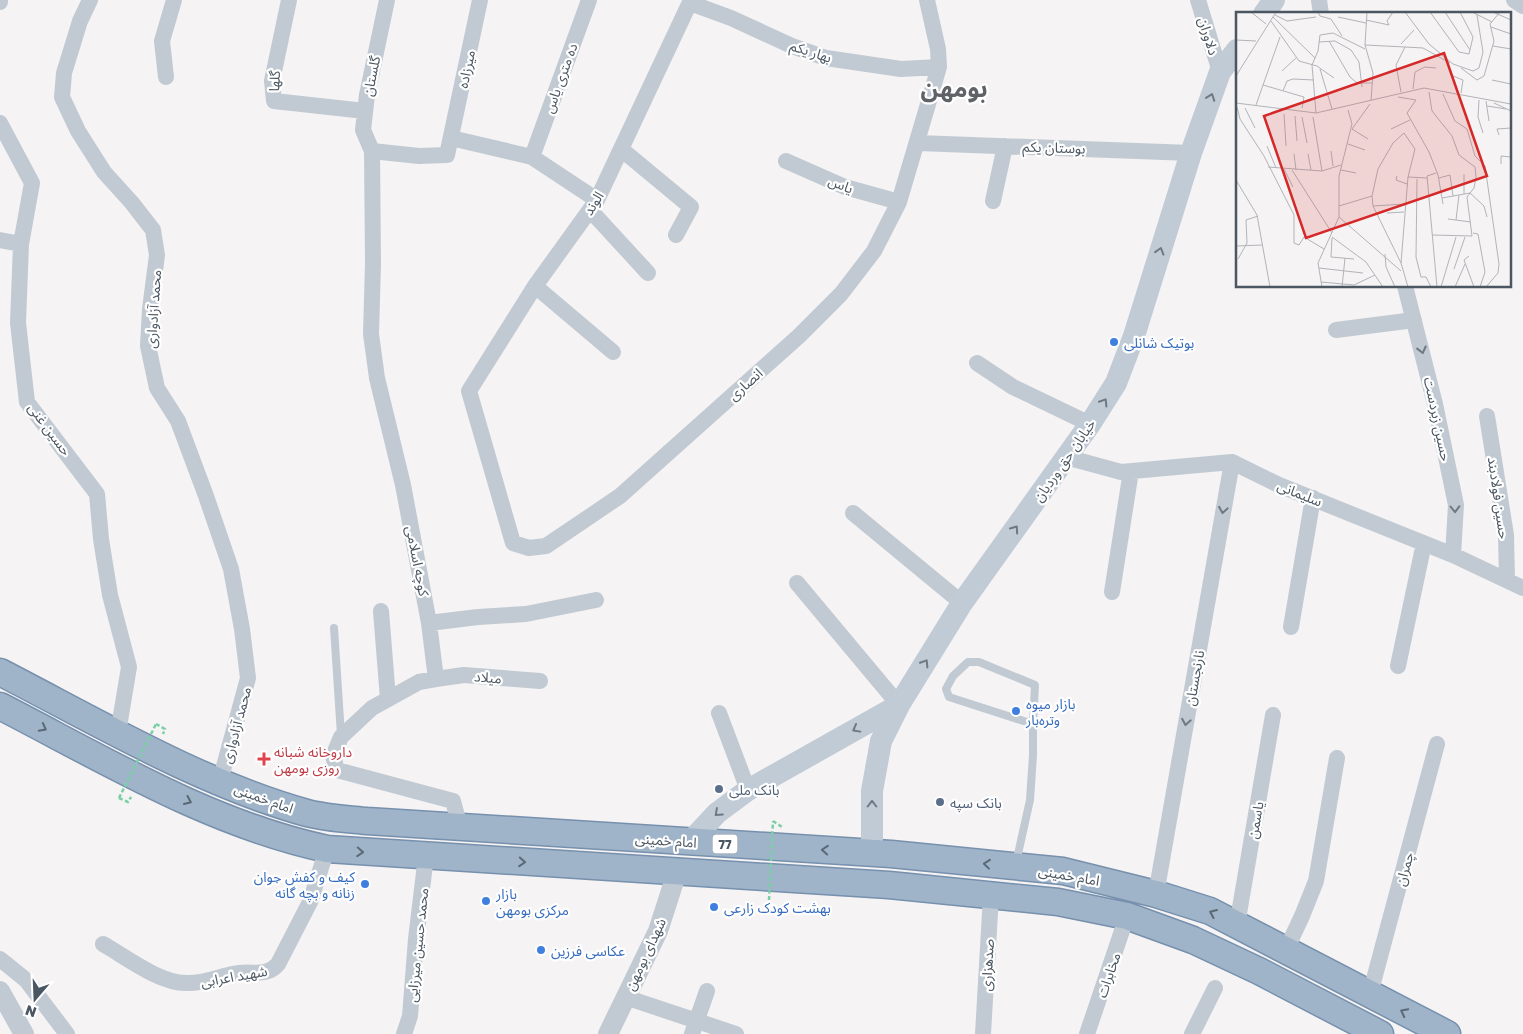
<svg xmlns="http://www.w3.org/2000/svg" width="1523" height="1034" viewBox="0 0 1523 1034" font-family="'Golos Text','Noto Sans Arabic',sans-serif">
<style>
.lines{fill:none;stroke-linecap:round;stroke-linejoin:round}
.trunk-casing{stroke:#7690ad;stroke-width:29}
.path{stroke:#7ad0a6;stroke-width:2.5;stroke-dasharray:4 2.5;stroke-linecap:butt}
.service{stroke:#c1cad2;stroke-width:8}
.minor{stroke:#c1cad2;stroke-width:16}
.tertiary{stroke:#c1cad2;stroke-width:20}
.secondary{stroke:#c1cbd6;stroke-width:22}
.trunk{stroke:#9fb4c9;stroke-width:26}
.path-bridge{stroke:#7ad0a6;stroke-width:2.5;stroke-dasharray:4 2.5;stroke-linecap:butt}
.oneway{stroke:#6e7984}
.oneway2{stroke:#6e7983}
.oneway3{stroke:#5b6976}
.shop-dot{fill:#3f7fe0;stroke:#fff;stroke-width:2}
.health-dot{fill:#e0444e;stroke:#fff;stroke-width:2}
.service-dot{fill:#5c6f8a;stroke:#fff;stroke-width:2}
.labels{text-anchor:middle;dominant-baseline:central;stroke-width:4.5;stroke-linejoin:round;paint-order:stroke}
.shield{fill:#fff;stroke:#808990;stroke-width:1}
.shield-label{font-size:12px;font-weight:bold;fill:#4a5661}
.street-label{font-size:14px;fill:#4a5661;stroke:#fff}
.shop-label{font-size:14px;fill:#366cbe;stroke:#fff;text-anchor:start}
.health-label{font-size:14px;fill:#be3a42;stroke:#fff;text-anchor:start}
.service-label{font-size:14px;fill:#4e5e75;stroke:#fff;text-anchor:start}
.town-label{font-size:24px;font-weight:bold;fill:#5f6368;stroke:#fff}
.inset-road{fill:none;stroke:#b1b4b9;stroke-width:1}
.view{fill:#d62828;fill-opacity:0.15;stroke:#d62828;stroke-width:2.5}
.inset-edge{fill:none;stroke:#4a5661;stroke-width:2.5}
</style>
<rect width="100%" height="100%" fill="#f5f3f3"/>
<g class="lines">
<g class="trunk-casing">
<path id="trunk" d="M0,672C97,722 202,784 307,813C326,818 347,819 367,821L891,854L1063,871L1156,894L1210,911L1447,1034
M0,706C105,760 210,824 327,849L889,885L1058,902L1127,916L1193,940L1259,971L1380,1034"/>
</g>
<path class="path" d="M156,724L165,729L163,734
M119,798L128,802L131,797
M773,821L782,827"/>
<path class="service" d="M334,628L341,735
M1016,863L1030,800L1033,755V724L949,697L946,689L953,676L968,662H979L1035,685L1033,724"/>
<path class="minor" d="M90,0L80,21L64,73L62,97L78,131L104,172L132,203L153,230L157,255L150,309L148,346L157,388L178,421L206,496L231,569L242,629L248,678L220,781
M289,0L272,81L274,101L365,111
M387,0L367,95L363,130L372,151L373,264L371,334L377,378L403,485L429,623L436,679L419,682L372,708L341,737L333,756L337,770L453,801L460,827
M691,0L597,200L535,286L469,391L513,543L529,548L546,546L620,496L799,336L841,294L874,251L899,202L939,67L938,49L927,0
M1198,0L1220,72
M1319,0L1321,14
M1514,0L1523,6
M0,2V0
M690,3L731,18L792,46L826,58L901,69L939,67
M166,77L162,41L174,0
M0,123L32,183L21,244L18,323L27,402L97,494L101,539L110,595L129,667L118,733
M451,138L532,157L597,200
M918,143L1191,153
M621,149L691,207L676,235
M372,151L419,156L447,155L480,0
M532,157L589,0
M786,161L845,187L899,202
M993,201L1005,146
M590,210L648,273
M0,240L21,244
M535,286L613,352
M1405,286L1435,404L1456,505L1453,555
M1336,330L1414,320
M977,363L1013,387L1090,424
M1487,416L1506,535L1507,580
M1066,457L1121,472L1232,462L1279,485L1453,555L1523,588
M853,513L962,603
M797,583L899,705
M1112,592L1131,471
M381,611L388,699
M429,623L478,617L526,614L596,600
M1291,627L1313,498
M1398,666L1424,543
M436,679L464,675L540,681
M719,713L748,790
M1156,894L1232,462
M1237,925L1273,715
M103,944C126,957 159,983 186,983C205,984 221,975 239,973C254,971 267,977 278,964L310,902L327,849
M1286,950L1302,916L1316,881L1337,758
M0,959L26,980L67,1034
M1370,994L1437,744
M625,997L736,1034
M404,1034L410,1016L416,939L426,856
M692,1034L707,991
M983,1034L991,895
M1087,1034L1127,916
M1192,1034L1215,988"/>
<path class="tertiary" d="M0,991L24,1034
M608,1034L658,931L677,872"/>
<path class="secondary" d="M1264,14L1274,0
M690,842L717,813L748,790L899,705
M872,853V791L881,741L899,705L962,603L1090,424L1116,383L1134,336L1191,153L1220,72L1237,50"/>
<use href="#trunk" class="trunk"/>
<path class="path-bridge" d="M119,798L156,724
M769,900L773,821"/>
</g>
<defs><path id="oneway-chevron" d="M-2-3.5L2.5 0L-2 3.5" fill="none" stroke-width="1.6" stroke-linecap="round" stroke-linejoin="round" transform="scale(1.25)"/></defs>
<g class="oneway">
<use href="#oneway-chevron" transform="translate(1211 97) rotate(-70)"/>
<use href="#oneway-chevron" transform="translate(1160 251) rotate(-73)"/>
<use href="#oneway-chevron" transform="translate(1104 402) rotate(-58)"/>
<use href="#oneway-chevron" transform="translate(1015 529) rotate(-55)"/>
<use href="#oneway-chevron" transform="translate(925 663) rotate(-58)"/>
<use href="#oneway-chevron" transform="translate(856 729) rotate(151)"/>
<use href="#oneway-chevron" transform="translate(872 804) rotate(-90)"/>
<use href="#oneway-chevron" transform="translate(718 813) rotate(138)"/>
</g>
<g class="oneway2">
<use href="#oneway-chevron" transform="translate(1422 350) rotate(76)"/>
<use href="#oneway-chevron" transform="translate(1455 509) rotate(89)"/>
<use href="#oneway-chevron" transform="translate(1223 510) rotate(100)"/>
<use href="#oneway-chevron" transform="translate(1186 722) rotate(100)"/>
</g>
<g class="oneway3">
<use href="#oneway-chevron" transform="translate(43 728) rotate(28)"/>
<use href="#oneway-chevron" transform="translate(188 801) rotate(24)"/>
<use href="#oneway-chevron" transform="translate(825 850) rotate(-176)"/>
<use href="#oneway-chevron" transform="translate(360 852) rotate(4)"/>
<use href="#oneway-chevron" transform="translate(522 862) rotate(4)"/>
<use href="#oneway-chevron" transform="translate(987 864) rotate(-174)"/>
<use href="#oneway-chevron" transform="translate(1213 913) rotate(-156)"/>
<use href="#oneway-chevron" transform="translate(1404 1012) rotate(-153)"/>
</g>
<g class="shop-dot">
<circle cx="1114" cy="342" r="5"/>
<circle cx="1016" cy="711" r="5"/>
<circle cx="365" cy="884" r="5"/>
<circle cx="486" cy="901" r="5"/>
<circle cx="714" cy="907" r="5"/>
<circle cx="541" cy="950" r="5"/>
</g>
<path class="health-dot" d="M261.5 751.5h5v5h5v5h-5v5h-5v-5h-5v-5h5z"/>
<g class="service-dot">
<circle cx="719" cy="789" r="5"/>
<circle cx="940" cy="802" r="5"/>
</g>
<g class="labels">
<rect class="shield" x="712.5" y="834.5" width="25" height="19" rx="4"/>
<g class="shield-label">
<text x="725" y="844">77</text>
</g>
<g class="street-label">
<text transform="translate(1209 36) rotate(73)">دلاوران</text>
<text transform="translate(811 51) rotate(18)">بهار یکم</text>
<text transform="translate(466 69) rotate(-78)">میرزاده</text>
<text transform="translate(371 76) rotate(-79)">گلستان</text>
<text transform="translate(560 78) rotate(-70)">ده متری یاس</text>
<text transform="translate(274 81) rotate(-87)">گلها</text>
<text transform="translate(1054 147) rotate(2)">بوستان یکم</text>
<text transform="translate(841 184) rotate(21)">یاس</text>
<text transform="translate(593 203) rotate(-58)">الوند</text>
<text transform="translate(153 309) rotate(-86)">محمد آزادواری</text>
<text transform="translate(745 384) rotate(-42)">انصاری</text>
<text transform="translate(1438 419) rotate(78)">حسین زبردست</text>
<text transform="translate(50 429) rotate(53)">حسین غنی</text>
<text transform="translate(1064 460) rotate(-55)">خیابان حق وردیان</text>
<text transform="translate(1300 493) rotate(22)">سلیمانی</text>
<text transform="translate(1499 498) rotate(82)">حسین فولادبند</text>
<text transform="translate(418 561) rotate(79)">کوچه اسلامی</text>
<text transform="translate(488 677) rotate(5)">میلاد</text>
<text transform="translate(1194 678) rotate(-80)">نارنجستان</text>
<text transform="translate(236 725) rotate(-75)">محمد آزادواری</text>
<text transform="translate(264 798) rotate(20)">امام خمینی</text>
<text transform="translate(1255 820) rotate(-80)">یاسمن</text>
<text transform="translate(666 840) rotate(4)">امام خمینی</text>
<text transform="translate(1404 869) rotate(-75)">چمران</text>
<text transform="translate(1069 875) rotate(10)">امام خمینی</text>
<text transform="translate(417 945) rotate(-84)">محمد حسین میرزایی</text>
<text transform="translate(645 954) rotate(-65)">شهدای بومهن</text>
<text transform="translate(987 965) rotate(-87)">صدهزاری</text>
<text transform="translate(1108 975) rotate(-71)">مخابرات</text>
<text transform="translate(234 976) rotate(-10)">شهید اعرابی</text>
</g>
<g class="shop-label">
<text x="1124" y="342">بوتیک شانلی</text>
<text x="1026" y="703">بازار میوه<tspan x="1026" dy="16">وتره‌بار</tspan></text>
<text x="355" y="876" text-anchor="end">کیف و کفش جوان<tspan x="355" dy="16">زنانه و بچه گانه</tspan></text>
<text x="496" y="893">بازار<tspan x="496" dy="16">مرکزی بومهن</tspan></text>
<text x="724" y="907">بهشت کودک زارعی</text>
<text x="551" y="950">عکاسی فرزین</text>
</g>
<g class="health-label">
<text x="274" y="751">داروخانه شبانه<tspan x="274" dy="16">روزی بومهن</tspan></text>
</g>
<g class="service-label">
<text x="729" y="789">بانک ملی</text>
<text x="950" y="802">بانک سپه</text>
</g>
<g class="town-label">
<text x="954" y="87">بومهن</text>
</g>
</g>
<g transform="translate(1236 12)">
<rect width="275" height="275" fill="#f5f3f3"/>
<path class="inset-road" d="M15,0L30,12M82,0L84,4L95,7L106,24M131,0L129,33L137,61L135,88M169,0L193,32L217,52L237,59L243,56L247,40L241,3M194,0L223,40L233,42L237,25L224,0M209,0L234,38M236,0L256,10M257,0L275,8M39,3L51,9L80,5M37,5L79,46M102,5L130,11M130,8L153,13L151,9L157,0M35,9L63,49L81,54L98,66M255,15L275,22M0,28L20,29M93,29L114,65L121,71H136M83,30L99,29L115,38L123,50L126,75M165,32L178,18M129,33L169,35M257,34L275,37M76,53L82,39L84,23L97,21L129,37M76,53L80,101M225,56L241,68L248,64L258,29L254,12L264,0M84,57L96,97M46,59L61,45M0,64L40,0M217,64L227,68L225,81M256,68L275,72M27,73L68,85L66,96M177,77L179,60L189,55L200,56M47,79L51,69L57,67L78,68M165,80L160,53L169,35L187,36L214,51M193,80L196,99L216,124L223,143L239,155L240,165L238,176L231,185L236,224L196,223M207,82L219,109L231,117L239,144L249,154L263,252L262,261L250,275M162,85L180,88L171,101L193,140L202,163L207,192M243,88L242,105L247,121M250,89L253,109M0,91L80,101L188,76L275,92M258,91L275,99M20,93L44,25M251,94L270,97M1,95L4,107L28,144L58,203V231L63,233L68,225L88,237M9,96L19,116M48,102L50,134M59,104L61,129M66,105L71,131M77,105L86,159M116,117L132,127M116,117L134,92M155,117L174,108M263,123L261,117L275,116M112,132L129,138M31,134L40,156M95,139L97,154M58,142L60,158M72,142L75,158M265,152V144L275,145M32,155L86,159L105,153M48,157L57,175M56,158L96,221M105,158L120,161M200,161L191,164L201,275M228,162V182M161,164L160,168L171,172M172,165L191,166M203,166L214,163L217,184M181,167L180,245L185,265H190L195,275M0,168L21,203L34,275M234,181L248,194L251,205M206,186L234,181M103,194L136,184M137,194L169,192M151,201L168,200M103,205L165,259M212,207L235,210M220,208L223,183M237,221L242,222L249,260L244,275M96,225L130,250L147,275M96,226L95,245L118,247M0,234L26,233M149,242L150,255L159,275M233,244L228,248L238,275M2,247L11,231L10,208L22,204M165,251L172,165L179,137L168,121L157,131L142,157L136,184L137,194L165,251L172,275M83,256L127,261M218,257L229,225M85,270L118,273L139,263M86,275L82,251L103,205V164L116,112L112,98M106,275L109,246M205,275L220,225M219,275L229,252"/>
<path class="view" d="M208,41L251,164L70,226L28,104Z"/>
<rect width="275" height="275" class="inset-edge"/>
</g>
<g transform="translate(35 999) rotate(199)" stroke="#ffffff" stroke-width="4" paint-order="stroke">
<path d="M0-4L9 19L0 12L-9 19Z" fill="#4a5661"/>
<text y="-8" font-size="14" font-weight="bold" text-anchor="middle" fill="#4a5661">N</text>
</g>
</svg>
